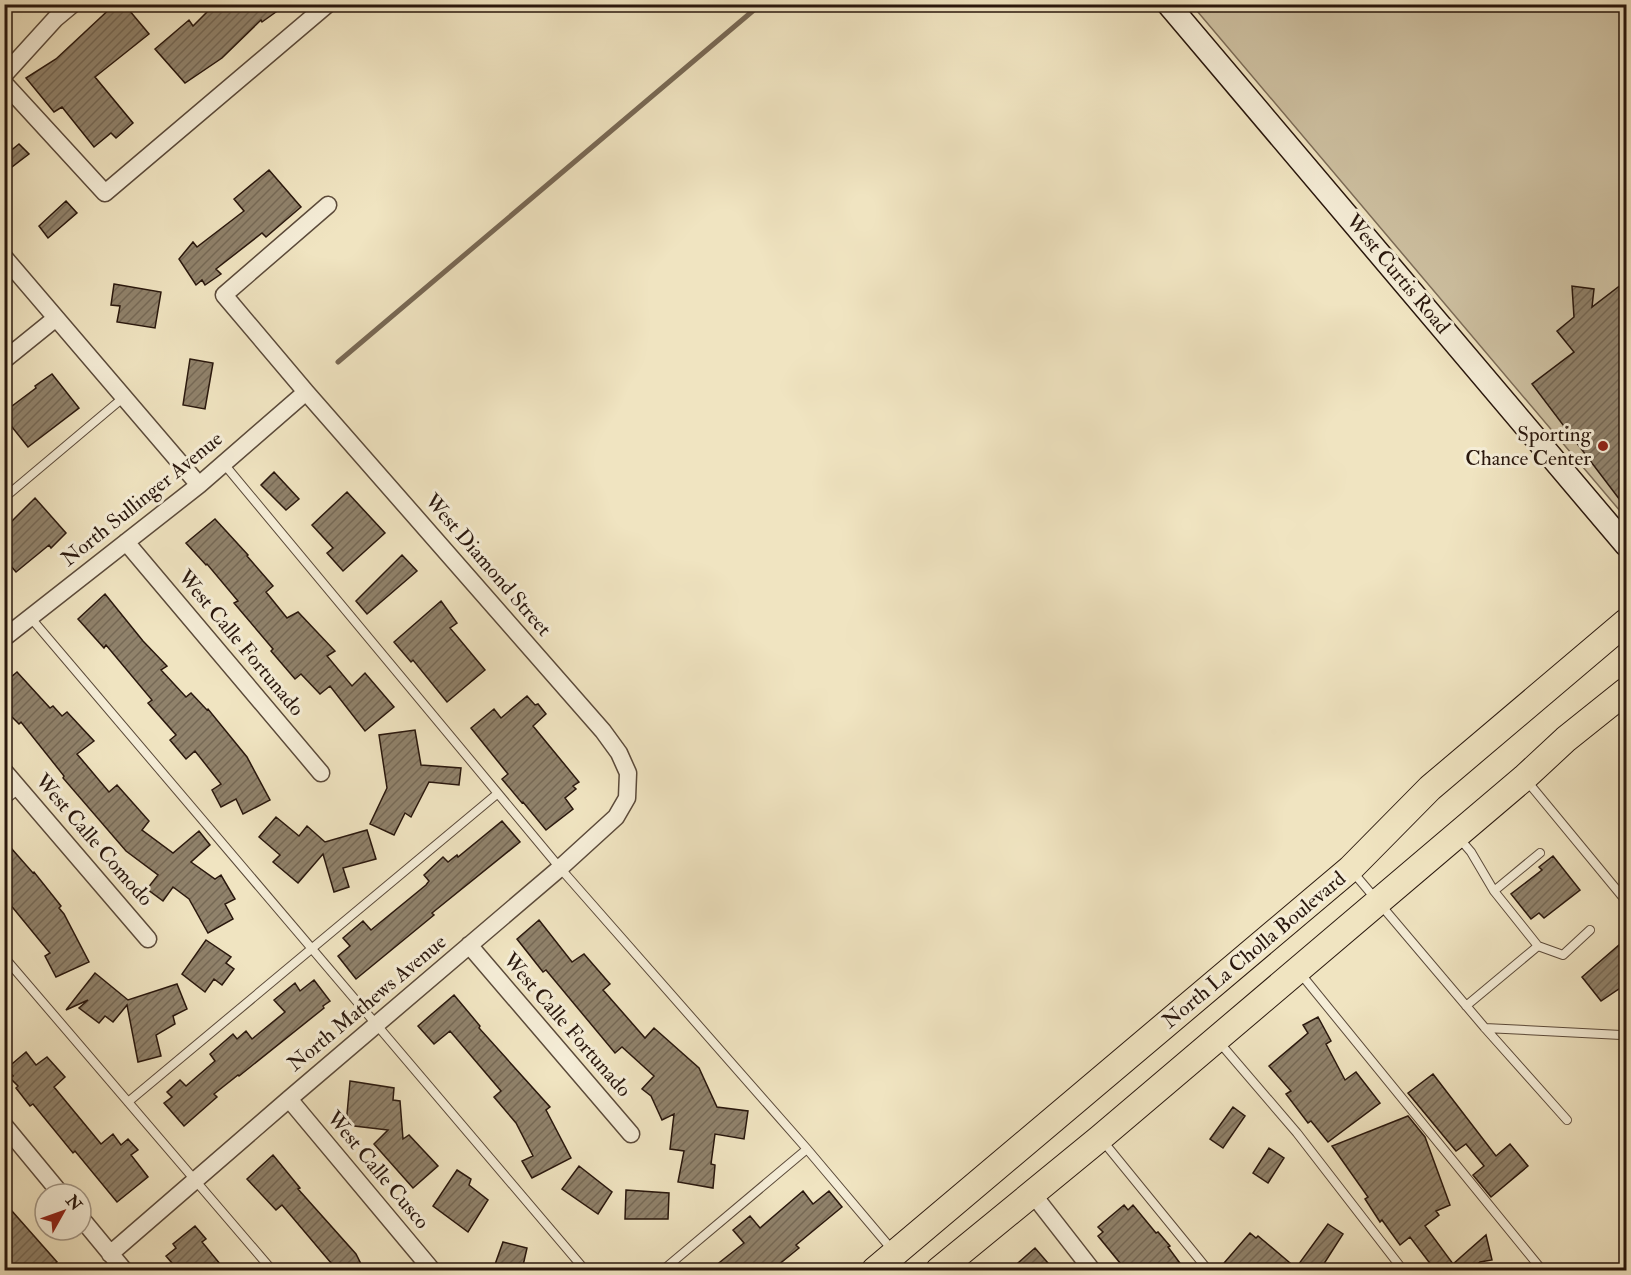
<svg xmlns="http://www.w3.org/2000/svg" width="1631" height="1275" viewBox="0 0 1631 1275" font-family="'IM FELL Double Pica',serif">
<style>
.park{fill:#cec1a2;stroke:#7c6c58;stroke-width:1.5}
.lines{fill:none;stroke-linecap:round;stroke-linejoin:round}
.stream{stroke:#786854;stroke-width:5}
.building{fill:url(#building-hatch);stroke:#29170d;stroke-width:1.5}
.lane-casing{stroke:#5b4a3a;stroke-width:10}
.street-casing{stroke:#5b4a3a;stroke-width:19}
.secondary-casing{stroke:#29170d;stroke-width:25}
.primary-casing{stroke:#29170d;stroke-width:28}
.lane{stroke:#f5edd7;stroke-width:8}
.street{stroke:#f5edd7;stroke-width:16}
.secondary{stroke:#f5edd7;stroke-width:22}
.primary{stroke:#f0e4c1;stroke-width:26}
.poi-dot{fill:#8f2418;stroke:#f5edd7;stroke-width:2}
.labels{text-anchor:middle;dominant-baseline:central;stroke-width:6;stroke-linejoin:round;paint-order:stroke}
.street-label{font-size:21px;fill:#29170d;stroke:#f5edd7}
.poi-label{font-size:21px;fill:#29170d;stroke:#f5edd7;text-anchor:end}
</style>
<defs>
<pattern id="building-hatch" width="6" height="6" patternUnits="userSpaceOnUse" patternTransform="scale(1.5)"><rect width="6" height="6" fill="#90826b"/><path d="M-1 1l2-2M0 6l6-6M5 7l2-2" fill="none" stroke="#766956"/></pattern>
</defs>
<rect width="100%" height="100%" fill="#f0e4c1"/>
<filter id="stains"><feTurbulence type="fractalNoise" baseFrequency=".00333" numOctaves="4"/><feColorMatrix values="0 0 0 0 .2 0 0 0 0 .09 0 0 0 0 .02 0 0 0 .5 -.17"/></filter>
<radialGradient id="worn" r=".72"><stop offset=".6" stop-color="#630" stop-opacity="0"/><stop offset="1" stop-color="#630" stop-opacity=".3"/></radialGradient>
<path class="park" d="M1192,5H1626V518Z"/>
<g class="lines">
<path class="stream" d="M338,362L761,4"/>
</g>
<path class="building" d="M115,4H124L149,34L95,77L133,123L116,138L111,133L94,147L62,107L54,112L26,78L56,59Z
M215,4H287L262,22L261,20L222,58L185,83L155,49L189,20L193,26Z
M19,144L29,154L4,173V156Z
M269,170L301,207L266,237L262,233L216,269L221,274L205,285L202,280L196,285L179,259L193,242L197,247L244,211L234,199Z
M66,201L77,213L48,238L39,226Z
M1626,281V508L1532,384L1574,352L1557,331L1574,317L1572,286L1594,289L1592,307Z
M114,284L161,292L155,328L117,322L120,306L111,305Z
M190,359L213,363L205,409L183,405Z
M52,374L79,408L28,447L4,417V412L36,388L35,386Z
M274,472L299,499L286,510L261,485Z
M347,492L385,533L343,571L327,553L333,548L312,525Z
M35,498L66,533L51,548L49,545L16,572L4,558V529Z
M215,519L248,555L247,556L273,586L266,592L287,618L298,612L335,651L327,656L352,686L365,673L394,707L365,731L330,686L320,694L301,674L295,679L271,651L273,649L234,603L238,601L207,564L206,565L186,543Z
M402,555L417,571L367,614L356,601Z
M105,594L143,641L167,666L161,670L186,697L191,693L207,710L208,709L247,757L270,800L243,814L236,799L221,807L212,790L221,784L195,751L186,759L170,740L176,735L148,703L152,700L106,645L104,648L78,619Z
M441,601L457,623L450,628L485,670L447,702L413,660L411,662L394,642Z
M17,672L50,708L53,706L62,716L67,712L94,741L77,754L109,792L117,785L149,821L142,830L173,853L199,831L210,845L191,862L215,879L221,875L235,899L225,904L233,919L208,933L189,899L173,887L163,901L147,889L158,875L126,851L63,778L64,776L21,722L19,724L4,709V683Z
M527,696L535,705L538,704L546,714L533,726L579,782L573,786L576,789L565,798L573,809L546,830L523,802L522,803L502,779L508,774L471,728L494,709L501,718Z
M415,730L421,765L461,768L459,785L429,782L411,817L405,813L394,835L370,824L387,788L379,735Z
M276,817L299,836L307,826L325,842L367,830L376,859L343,868L349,887L334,892L323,854L298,883L273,862L280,855L259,837Z
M502,821L520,842L432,913L434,915L356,979L338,956L350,946L343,938L363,921L371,930L426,885L429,881L424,875L443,857L448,862L457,855L458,857Z
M4,840L33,873L34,872L61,906L59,908L64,914L89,962L56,977L45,956L50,953L4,897Z
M1553,856L1580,890L1544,918L1539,913L1531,919L1511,894L1542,870L1539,867Z
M539,920L572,962L584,954L610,984L603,990L645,1038L654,1028L699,1068L717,1107L748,1111L744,1139L715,1134L711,1164L715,1165L713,1188L678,1182L684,1151L670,1149L674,1114L662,1120L651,1096L642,1089L654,1076L622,1047L615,1053L546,970L543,972L517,939Z
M1626,939V984L1601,1001L1582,977Z
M206,940L231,957L226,963L234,969L222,985L214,979L205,992L182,974Z
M95,973L128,1000L177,984L187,1009L173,1016L175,1024L156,1035L161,1056L138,1062L127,1005L113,1022L105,1016L99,1023L79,1008L88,1000L66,1010Z
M314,980L330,1001L323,1006L324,1008L239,1076L238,1075L214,1094L217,1097L184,1126L164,1103L172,1097L167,1092L180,1080L186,1086L215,1061L210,1054L233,1034L237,1039L246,1031L252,1039L285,1012L274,1000L295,983L300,991Z
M454,995L480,1026L479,1028L550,1107L546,1110L571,1158L532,1178L522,1161L533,1156L516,1123L494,1097L501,1091L450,1031L434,1044L418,1026Z
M1318,1017L1331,1041L1326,1044L1345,1080L1356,1072L1380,1103L1328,1142L1311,1121L1308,1123L1286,1094L1291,1091L1269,1066L1308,1033L1303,1025Z
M26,1052L36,1065L47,1057L65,1077L54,1087L101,1144L113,1134L121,1145L128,1139L138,1150L131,1155L148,1177L117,1202L75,1151L73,1153L33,1104L30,1106L16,1088L18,1086L10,1078L13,1076L6,1069Z
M1433,1074L1496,1156L1510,1144L1528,1166L1491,1197L1473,1175L1484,1166L1466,1144L1456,1151L1408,1093Z
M350,1081L394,1088L393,1100L400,1101L403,1139L409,1135L438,1166L413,1188L374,1144L388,1130L346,1125Z
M1233,1107L1245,1116L1223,1148L1210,1139Z
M1408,1116L1425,1137L1450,1205L1436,1211L1439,1215L1425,1226L1453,1264L1486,1235L1492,1260L1480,1262L1470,1270H1435L1410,1237L1400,1245L1382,1220L1380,1222L1365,1199L1368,1197L1332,1146Z
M1269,1148L1284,1158L1268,1183L1253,1173Z
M273,1155L300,1188L298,1189L356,1254L364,1270H337L282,1205L276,1210L247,1179Z
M579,1166L612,1192L598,1214L562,1189Z
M457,1170L471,1179L469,1185L488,1200L468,1232L433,1206Z
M626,1190L669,1193L668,1219H625Z
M803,1191L813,1204L829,1191L842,1207L796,1245L799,1248L772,1270H710L744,1243L733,1230L750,1216L760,1228Z
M4,1202L57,1262L47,1270H16L4,1257Z
M1124,1205L1128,1210L1133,1205L1156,1233L1158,1232L1170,1246L1168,1247L1185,1270H1111L1120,1263L1098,1236L1103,1232L1098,1227Z
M1328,1224L1343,1234L1320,1270H1218L1250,1233L1256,1238L1258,1236L1296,1268Z
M195,1226L206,1239L202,1242L225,1270H178L166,1256L176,1248L173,1244Z
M503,1242L527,1248L522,1270H493Z
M1035,1248L1054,1270H1010Z"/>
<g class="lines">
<g class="lane-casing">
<path id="lane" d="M224,464L560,868L807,1149L894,1252
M4,498L124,397
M30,617L585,1270
M1527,781L1626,901
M4,801L20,788
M1459,838L1471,852L1494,891L1538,946L1563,955L1590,930
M1352,871L1485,1028L1567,1120
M1494,891L1540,853
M4,957L272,1270
M1300,973L1542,1270
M1466,1006L1538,946
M1485,1028L1621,1035
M1219,1042L1297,1133L1403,1270
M128,1102L497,794
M1102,1140L1208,1270
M663,1270L807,1149"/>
</g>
<g class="street-casing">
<path id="street" d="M4,75L55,19L73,4
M4,83L105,193L328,4
M4,257L199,485
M4,360L56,318
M126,542L321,773
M4,638L199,485L306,392
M4,771L148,939
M469,945L631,1134
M289,1099L432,1270
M4,1125L61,1194
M1032,1193L1092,1270
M81,1218L124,1270
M110,1254L289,1099L560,868L616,817L627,798L628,773L619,753L603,731L306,392L224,295L328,205"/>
</g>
<g class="secondary-casing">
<path id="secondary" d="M1168,4L1626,545"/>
</g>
<g class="primary-casing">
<path id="primary" d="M875,1270L1350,869L1430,788L1626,622
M939,1270L1100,1138L1524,778L1566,739L1626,691"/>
</g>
<use href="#lane" class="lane"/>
<use href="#street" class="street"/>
<use href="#secondary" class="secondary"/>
<use href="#primary" class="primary"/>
</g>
<circle class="poi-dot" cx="1603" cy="446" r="6"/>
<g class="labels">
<g class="street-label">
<text transform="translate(1398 274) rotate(50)">West Curtis Road</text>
<text transform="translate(142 499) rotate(-39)">North Sullinger Avenue</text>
<text transform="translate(488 565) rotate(49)">West Diamond Street</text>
<text transform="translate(241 643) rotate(50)">West Calle Fortunado</text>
<text transform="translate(94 840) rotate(49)">West Calle Comodo</text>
<text transform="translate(1254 950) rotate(-40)">North La Cholla Boulevard</text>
<text transform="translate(367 1003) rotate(-40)">North Mathews Avenue</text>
<text transform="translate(567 1025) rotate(49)">West Calle Fortunado</text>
<text transform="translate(378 1170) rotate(50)">West Calle Cusco</text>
</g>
<g class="poi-label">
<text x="1591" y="434">Sporting<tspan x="1591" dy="24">Chance Center</tspan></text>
</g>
</g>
<rect width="1631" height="1275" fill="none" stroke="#f0e4c1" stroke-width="24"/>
<rect x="6" y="6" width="1619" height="1263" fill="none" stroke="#29170d" stroke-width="3"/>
<rect x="12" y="12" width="1607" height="1251" fill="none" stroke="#29170d" stroke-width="1.5"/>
<g transform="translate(63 1212) rotate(50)"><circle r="28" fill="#f5edd7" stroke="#a39786" stroke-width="1.5"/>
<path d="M0-4.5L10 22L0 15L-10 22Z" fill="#8f2418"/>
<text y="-9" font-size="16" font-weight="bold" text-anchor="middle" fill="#29170d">N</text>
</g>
<rect width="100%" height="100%" filter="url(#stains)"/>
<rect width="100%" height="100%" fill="url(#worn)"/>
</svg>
